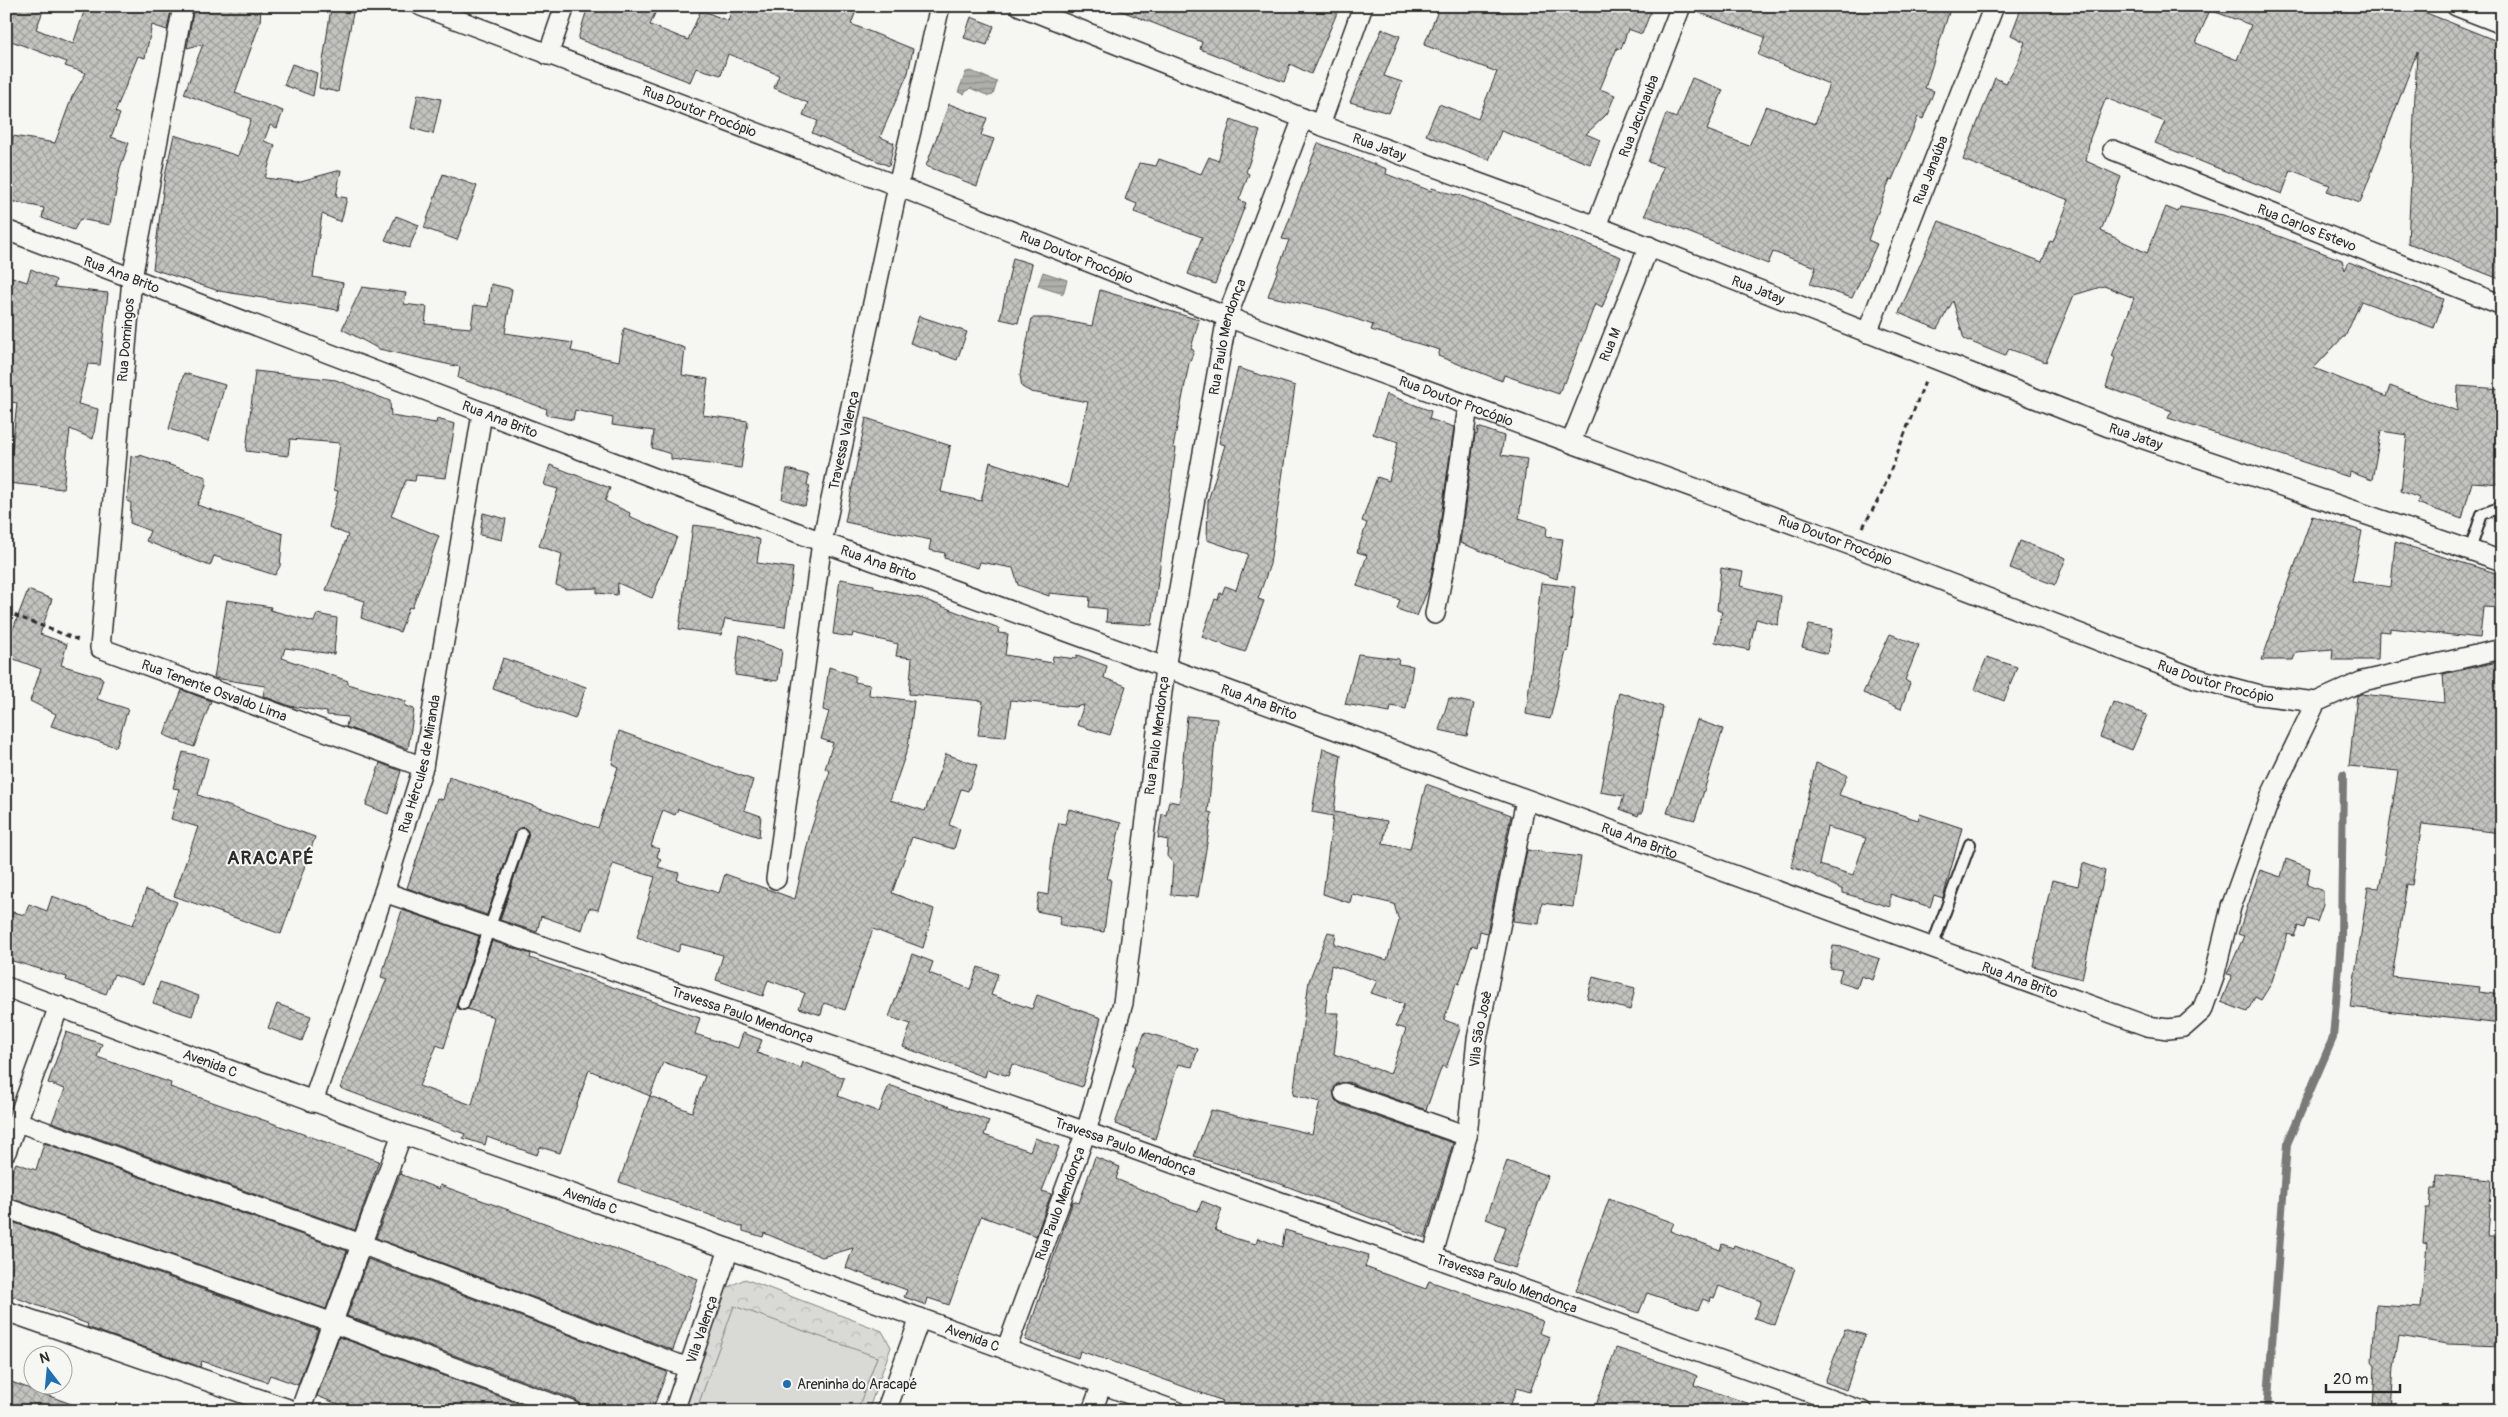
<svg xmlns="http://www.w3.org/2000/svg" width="2508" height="1417" viewBox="0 0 2508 1417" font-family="Pangolin,sans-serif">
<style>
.park{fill:url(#park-crowns);stroke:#828280}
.pitch{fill:#d9d9d5;stroke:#828280}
.water{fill:url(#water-rules);stroke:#7a7a78}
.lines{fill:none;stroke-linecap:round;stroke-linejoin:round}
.stream{stroke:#7a7a78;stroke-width:8}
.building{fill:url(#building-cross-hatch);stroke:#2b2b2b;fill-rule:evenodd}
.service-casing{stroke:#2b2b2b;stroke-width:14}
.minor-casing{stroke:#2b2b2b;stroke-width:22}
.path{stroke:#2b2b2b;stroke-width:3;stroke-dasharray:5 4;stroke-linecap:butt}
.service{stroke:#f6f6f2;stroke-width:10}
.minor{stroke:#f6f6f2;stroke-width:19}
.poi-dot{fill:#1f6fb2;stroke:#f6f6f2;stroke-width:2}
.labels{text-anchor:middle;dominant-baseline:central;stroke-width:4;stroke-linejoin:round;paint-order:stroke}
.street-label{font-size:14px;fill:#2b2b2b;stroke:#f6f6f2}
.poi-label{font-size:14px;fill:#2b2b2b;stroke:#f6f6f2;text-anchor:start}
.district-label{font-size:19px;font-weight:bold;letter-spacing:1px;fill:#2b2b2b;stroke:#f6f6f2}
</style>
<defs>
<pattern id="park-crowns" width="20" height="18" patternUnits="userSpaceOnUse" patternTransform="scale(1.25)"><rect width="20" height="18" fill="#d9d9d5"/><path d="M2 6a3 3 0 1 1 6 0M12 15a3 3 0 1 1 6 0" fill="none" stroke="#babab7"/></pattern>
<pattern id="water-rules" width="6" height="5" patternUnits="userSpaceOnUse" patternTransform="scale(1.25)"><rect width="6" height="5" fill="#aeaeab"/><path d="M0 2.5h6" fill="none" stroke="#8e8e8b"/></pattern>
<pattern id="building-cross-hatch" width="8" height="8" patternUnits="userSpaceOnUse" patternTransform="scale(1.25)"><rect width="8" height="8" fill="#c3c3c0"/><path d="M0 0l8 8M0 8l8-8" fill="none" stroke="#9f9f9c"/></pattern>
</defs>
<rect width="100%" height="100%" fill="#f6f6f2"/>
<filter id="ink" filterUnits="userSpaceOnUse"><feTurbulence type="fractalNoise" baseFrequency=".02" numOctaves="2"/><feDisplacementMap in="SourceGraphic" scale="10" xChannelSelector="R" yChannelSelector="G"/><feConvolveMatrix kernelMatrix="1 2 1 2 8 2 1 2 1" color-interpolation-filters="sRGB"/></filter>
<g filter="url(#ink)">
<path class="park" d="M745,1279L882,1331L891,1347L868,1411H681L726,1288Z"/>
<path class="pitch" d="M734,1306L877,1357L857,1411H696Z"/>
<path class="water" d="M971,71L997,82L993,95L989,96L970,88L964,94L958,92L966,72Z
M1043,272L1067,280L1063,294L1038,286Z"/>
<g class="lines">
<path class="stream" d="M2267,1411L2287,1144L2333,1038L2341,941L2343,775"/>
</g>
<path class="building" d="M6,6H45L36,29L73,44L86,6H172L167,30L152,25L145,58L138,56L115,112L120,114L111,137L129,143L120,168L110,225L80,219L74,230L42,218L44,208L6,200L13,136L55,143L72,97L86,73L65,66L67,62L6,39Z
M194,6H261L260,23L235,93L283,111L277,128L270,125L264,141L275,145L265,178L297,182L341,170L336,196L347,198L341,222L322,214L313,277L343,283L338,310L219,291L153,269L165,175L174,135L238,156L251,119L184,94L203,44L187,48Z
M588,6H658L650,25L688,40L701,10L728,21L733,6H858L851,24L913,49L908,73L880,137L894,143L889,166L812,133L818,121L803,115L808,103L774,88L779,75L748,62L728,54L721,75L696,68L690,82L578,39Z
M1114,6H1340L1311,74L1290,64L1284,82L1200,49L1202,42L1114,8Z
M1440,6H1653L1642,34L1628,29L1621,49L1617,48L1600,89L1615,95L1607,114L1586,134L1600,140L1590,164L1501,131L1489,160L1426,135L1439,104L1478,119L1497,72L1424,45Z
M1692,6H1951L1925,88L1934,91L1923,119L1918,117L1892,180L1890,179L1868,240L1877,244L1852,298L1810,284L1816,267L1773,252L1768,264L1645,215L1663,167L1648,162L1666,114L1676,118L1692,78L1723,90L1707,130L1749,146L1766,106L1815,124L1829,84L1758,55L1765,37L1692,10Z
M2022,6H2409L2502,43V280L2408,243L2417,52L2360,203L2327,191L2330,185L2291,170L2282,194L2155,143L2165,122L2106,98L2090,138L2086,161L2121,177L2101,231L2147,253L2166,207L2178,212L2180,207L2223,215L2342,260L2345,270L2349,262L2444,299L2434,328L2361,301L2345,337H2343L2314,368L2386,397L2390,386L2457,411L2458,386L2502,389V484L2472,482L2462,519L2417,503L2419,498L2401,491L2407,435L2381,431L2372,480L2350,472L2349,477L2168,418L2172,411L2106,387L2115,358L2112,356L2134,298L2104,286L2074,295L2046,362L2009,349L2005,356L1964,339L1953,301L1937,329L1899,313L1939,221L2042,262L2050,241L2053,242L2069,200L1963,160L1995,78L2006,83L2018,62L2025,42L2011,35ZM2210,10L2251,25L2237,60L2196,43Z
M331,8L353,13L338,92L319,88Z
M971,17L994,26L987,45L964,38Z
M1382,29L1400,36L1384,76L1402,82L1389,113L1350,102Z
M292,64L317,73L313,96L284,85Z
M418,94L441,99L433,134L411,128Z
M949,104L987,118L981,135L994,139L977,186L926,166Z
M1231,120L1260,131L1246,172L1249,174L1239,200L1246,203L1215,284L1188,274L1202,237L1134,212L1137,204L1125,199L1139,163L1156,166L1159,159L1201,174L1209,157L1218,161Z
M1318,143L1387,169L1386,174L1431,191L1432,188L1455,195L1456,194L1621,257L1602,308L1595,304L1565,383L1563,382L1559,394L1504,375L1502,381L1438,356L1440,350L1371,330L1373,325L1326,309L1268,296L1289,240L1282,239Z
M443,174L477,186L457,240L424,228Z
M396,216L419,225L409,248L385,240Z
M1013,258L1032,264L1018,323L1000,319Z
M31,269L56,280L54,287L108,293L100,365L88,364L78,404L98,409L93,439L70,429L63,489L8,483L17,403L6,401V275L27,282Z
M491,284L512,289L505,333L573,343L571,351L619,361L624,328L685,348L682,375L708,379L703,415L748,421L741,468L671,459V454L652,448L654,431L612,425L613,418L575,410L573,420L546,415L547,409L458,378L460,367L379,349L342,329L362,287L406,293L404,304L427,307L425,324L471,328L474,305L488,307Z
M1100,290L1199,320L1191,348L1194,351L1189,363L1173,448H1176L1152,625L1106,622L1107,609L1089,607L1090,597L1049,593V596L1018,585L1013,568L980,562L978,568L944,558L945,553L929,550L931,540L845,522L866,418L951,446L948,447L950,448L941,492L981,501L990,462L1068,488L1088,402L1031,392L1022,387L1020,375L1032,318H1049L1092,326Z
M919,316L967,332L957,360L910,343Z
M1238,368L1295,386L1270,564L1258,599L1264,601L1245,652L1202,637L1215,599L1218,600L1220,593L1222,594L1225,586L1236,590L1248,554L1207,540L1208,501L1225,445L1219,443Z
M255,371L336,380L390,401L391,416L436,423L437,419L455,424L446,478L416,475L415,481L406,480L391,516L439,536L412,608L409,607L400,632L361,618L365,601L326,590L348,535L329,527L338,491L334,490L340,443L290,439L288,456L246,451Z
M184,373L225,385L209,441L169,429Z
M1386,394L1431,411L1429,419L1454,427L1437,545L1429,587L1417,616L1397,609L1400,600L1357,586L1367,555L1357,552L1367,523L1362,521L1377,477L1389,481L1398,442L1373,434Z
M1478,427L1504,436L1501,455L1527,459L1519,518L1547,527L1546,537L1563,539L1557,579L1460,543L1475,434L1477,435Z
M140,455L206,477V486L197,505L283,534L280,566L275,575L214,556L210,566L146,541L150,531L130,523L131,503L127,501L131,456L140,457Z
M550,465L610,488L605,501L630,513L629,516L677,537L652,598L618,583L617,595L597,593V588L566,589L556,585L562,554L539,546L558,489L544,485Z
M787,469L809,475L807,485L810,486L805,506L782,499Z
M483,513L506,519L502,540L480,535Z
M2312,516L2362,531L2352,581L2391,587L2395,542L2502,575V608L2483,607L2480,638L2390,628V632L2379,631L2378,660H2332L2333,649L2296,652L2293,660H2262Z
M693,525L731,530L760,540L757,563L793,568L785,627L725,619L721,635L679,629Z
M2020,541L2066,558L2055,585L2010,568Z
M1721,568L1743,572L1740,586L1781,596L1778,625L1756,619L1749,650L1715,642L1722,612L1717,610Z
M840,579L874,585V588L920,598L999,628L998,633L1008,634L1005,655L1052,663L1053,656L1076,659L1077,655L1107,666L1104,678L1126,686L1110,735L1077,725L1084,705L1075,707L1011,700L1006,737L978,735L983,701L909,694L912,658L896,656L898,644L853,633L852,637L833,634Z
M1541,583L1575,587L1568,652L1566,651L1550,719L1526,714Z
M28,590L52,599L40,634L67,644L61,665L101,677L103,679L97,699L128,709L116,747L51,726L56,714L30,701L41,669L6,656V647Z
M227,600L271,607L270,610L314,622L317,614L337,618L334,654L285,648L282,658L348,681V684L406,701L405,706L414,709L408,749L346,727L348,717L327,715V712L290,706L263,696L265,686L214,678Z
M1809,625L1832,629L1827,654L1802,647Z
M1890,634L1919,645L1905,680L1910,683L1901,709L1863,693Z
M740,635L782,650L778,681L735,675Z
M1358,654L1399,659L1398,664L1413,666L1406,709L1391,706L1390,712L1345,704Z
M1987,657L2017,667L2004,701L1974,689Z
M503,658L586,687L575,719L493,689Z
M2502,661V833L2422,824L2412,885L2407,884L2392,977L2480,987L2479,992L2502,995V1024L2350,1007L2368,887L2379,888L2381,879L2398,771L2349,766L2357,696L2361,694L2445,703L2443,674Z
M829,667L855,676V682L870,685L869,695L914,701L908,747L890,800L925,811L946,754L977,765L968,791L961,789L949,825L960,829L954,849L912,837L892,893L934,909L923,948L873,929L845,1010L824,1003L821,1015L799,1008L805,993L768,980L763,996L716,980L723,955L681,944L678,952L637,937L655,877L613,864L598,910L589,908L582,930L541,916L537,932L500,920L528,836L527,830L524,827L516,832L487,915L407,888L437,798L443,800L449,777L598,828L618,767L612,764L619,731L753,780L744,810L761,816L759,837L678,809L675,815L663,810L651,846L659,849L657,857L661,859L658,867L679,873L677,880L719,893L725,874L795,899L810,833L830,771L825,769L833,743L821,739L829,712L823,710Z
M182,690L211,701L194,747L164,735Z
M1619,692L1663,707L1642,813H1639L1638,816L1620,809L1624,796L1600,792Z
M1449,698L1474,704L1467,736L1439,730Z
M2113,702L2147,715L2132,750L2100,737Z
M1187,716L1217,719L1208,812L1212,813L1198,897L1171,895L1173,863L1167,856L1168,840L1158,838L1162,814L1166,815L1169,801L1179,803Z
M1697,720L1723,729L1695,820L1667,813Z
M1323,748L1341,755L1334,812L1387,821L1383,844L1410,849L1426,784L1511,815L1487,933L1480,931L1477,947L1472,945L1459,984L1456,983L1444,1020L1461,1026L1446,1068L1442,1066L1426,1110L1348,1082L1337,1084L1333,1090L1335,1100L1340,1104L1453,1143L1425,1238L1278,1183L1194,1156L1211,1110L1312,1134L1320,1102L1293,1095L1309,981L1328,932L1336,934L1334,944L1387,960L1399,921L1394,904L1352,894L1350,903L1323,894L1333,816L1312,812ZM1331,965L1377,981L1371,993L1404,1004L1396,1026L1406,1029L1390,1074L1334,1054L1339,1013H1325Z
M183,752L208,758L198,795L315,837L281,934L174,896L198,827L171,819L179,789L173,788Z
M380,763L401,771L388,814L366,805Z
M1816,763L1847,775L1839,795L1918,820L1920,814L1962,828L1943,898L1934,895L1930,907L1890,894V907L1843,893V890L1809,873L1791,867ZM1827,827L1866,838L1853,875L1819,865Z
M1069,809L1121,823L1107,879H1111L1104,932L1068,927L1059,924L1061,916L1036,911L1039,893L1048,895L1053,848L1059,823L1065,824Z
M1527,850L1581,857L1573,907L1542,903L1539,924L1513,921Z
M2286,859L2310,868L2307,885L2323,891V905L2317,922L2307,919L2304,928L2298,926L2294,936L2288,934L2271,984L2261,1000L2255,997L2247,1012L2221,1002L2232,975L2227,974L2244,936L2238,934L2260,870L2281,877Z
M2083,863L2105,871L2082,979L2033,966L2052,880L2078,886Z
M146,890L177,902L143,984L114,974L106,994L66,980L67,977L6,959V932L13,912L25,915L29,904L47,911L52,896L133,925Z
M402,910L479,936L444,1048L437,1045L419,1086L472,1105L494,1017L467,1009L492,941L531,954L530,958L700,1018L695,1034L738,1048L743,1033L762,1040L757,1053L801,1068L803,1062L844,1078L838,1096L879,1112L889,1085L989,1121L984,1135L1030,1151L1035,1138L1059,1147L1042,1191L1051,1194L1036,1236L981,1216L949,1305L928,1298L926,1305L904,1297L907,1290L846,1268L853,1248L822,1257L764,1233L763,1237L743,1231V1227L619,1182L650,1096L692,1112L705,1076L663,1062L650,1096L589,1070L560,1153L540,1147L537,1155L487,1137L485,1145L463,1138L465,1134L340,1088L387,979L381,977Z
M1833,946L1844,947L1880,959L1873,980L1861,976L1857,988L1838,982L1842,970L1830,968Z
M912,954L933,962L929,973L970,989L978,967L998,974L991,995L1032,1009L1037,995L1101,1018L1082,1087L1012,1064L1008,1076L987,1069L985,1077L903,1047L911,1024L889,1017Z
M1593,977L1635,988L1630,1010L1587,998Z
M160,982L199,996L192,1016L153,1003Z
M277,1004L311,1016L302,1041L268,1028Z
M66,1032L102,1044L97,1057L171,1083L170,1087L379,1161L355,1230L52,1122L65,1089L48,1083Z
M1145,1032L1198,1049L1192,1067L1178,1064L1155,1139L1115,1124L1135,1068L1132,1066Z
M44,1143L347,1251L326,1309L6,1197V1187L16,1163L36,1170Z
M1095,1157L1120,1167L1116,1179L1179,1205L1198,1211L1202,1201L1222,1209L1215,1230L1237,1239L1256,1244L1258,1238L1282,1247L1285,1230L1369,1255L1365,1267L1426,1289L1429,1281L1543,1321L1539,1333L1550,1337L1530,1392L1517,1388L1508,1411H1237L1221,1405L1223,1401L1149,1374L1080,1351L1078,1358L1025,1340L1073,1201L1079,1203Z
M1507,1161L1548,1176L1515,1268L1494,1261L1506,1227L1486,1219Z
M401,1171L400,1174L439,1189L440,1185L698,1279L673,1350L376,1238Z
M2437,1175L2492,1180L2488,1236H2502V1346L2447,1344L2399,1336L2394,1367L2391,1411H2373L2375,1365L2372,1361L2376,1305L2421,1308L2427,1244L2423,1243L2426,1208H2430L2432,1188H2436Z
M1609,1199L1674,1223L1670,1231L1720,1250L1722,1244L1733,1248L1734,1245L1795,1268L1775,1325L1754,1318L1761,1301L1719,1286L1714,1298L1711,1297L1710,1302L1703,1299L1698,1310L1647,1293L1639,1313L1576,1291Z
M6,1220L318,1330L298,1385L270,1375L267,1382L202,1361L200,1367L87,1327L88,1324L6,1294Z
M368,1259L667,1372L652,1411H583L581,1404L576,1400L347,1316Z
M1845,1329L1865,1335L1846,1390L1825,1382Z
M339,1337L539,1411H356L317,1396Z
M1616,1348L1679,1368L1697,1376L1694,1385L1759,1407V1411H1594Z
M6,1380L82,1408V1411H6Z"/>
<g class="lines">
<g class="service-casing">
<path id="service" d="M2470,550L2482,514L2502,507
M1932,947L1970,844
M463,1004L522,834"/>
</g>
<g class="minor-casing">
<g id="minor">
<path id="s1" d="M183,6L132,278L100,648L423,767"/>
<path id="s2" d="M421,6L898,186L1227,317L1853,546L2195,678L2259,695L2316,702L2363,681L2502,649"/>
<path id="s3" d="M1020,6L1320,125L1596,226L2106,426L2502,561"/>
<path d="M2456,6L2502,24"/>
<path d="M548,55L565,6"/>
<path d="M1320,125L1363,6"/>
<path id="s4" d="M2113,150L2502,305"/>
<path id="s5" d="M1596,226L1681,6"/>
<path id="s6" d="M6,230L822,542L2147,1026L2168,1029L2184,1027L2202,1011L2214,977L2231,907L2272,793L2316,702"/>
<path id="s7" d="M1867,333L1994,6"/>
<path id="s8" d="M1571,442L1649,246"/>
<path d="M1435,614L1448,547L1468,406"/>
<path id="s9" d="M776,879L822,542L898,186L940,6"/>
<path id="s10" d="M384,892L1086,1132L1862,1411"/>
<path id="s11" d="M6,987L402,1134L729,1249L1176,1411"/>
<path d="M1344,1093L1467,1136"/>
<path id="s12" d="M313,1102L384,892L423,767L482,414"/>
<path d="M18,1122L361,1244L688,1368"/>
<path d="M6,1152L59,1006"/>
<path d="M6,1208L333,1323L572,1411"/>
<path id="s13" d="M1432,1257L1467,1136L1477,1039L1526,800"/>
<path d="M6,1311L294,1411"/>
<path id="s14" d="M1006,1350L1086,1132L1123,1003L1165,668L1227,317L1303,118"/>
<path d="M300,1411L402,1134"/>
<path id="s15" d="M674,1411L729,1249"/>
<path d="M886,1411L920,1318"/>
<path d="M1092,1411L1102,1384"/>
</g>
</g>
<path class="path" d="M1863,527L1881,495L1926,379
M6,612L81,641"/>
<use href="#service" class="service"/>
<use href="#minor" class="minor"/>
</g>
</g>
<circle class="poi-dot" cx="787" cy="1384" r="5"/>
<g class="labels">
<g class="street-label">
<text stroke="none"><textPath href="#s2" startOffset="298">Rua Doutor Procópio</textPath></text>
<text stroke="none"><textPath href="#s5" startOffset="118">Rua Jacunauba</textPath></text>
<text stroke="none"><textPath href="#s3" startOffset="386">Rua Jatay</textPath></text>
<text stroke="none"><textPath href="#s7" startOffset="175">Rua Janaúba</textPath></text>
<text stroke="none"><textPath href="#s4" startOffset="209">Rua Carlos Estevo</textPath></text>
<text stroke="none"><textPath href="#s2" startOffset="702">Rua Doutor Procópio</textPath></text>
<text stroke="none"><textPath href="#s6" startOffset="124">Rua Ana Brito</textPath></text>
<text stroke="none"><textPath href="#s3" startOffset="791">Rua Jatay</textPath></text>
<text stroke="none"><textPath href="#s14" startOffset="1041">Rua Paulo Mendonça</textPath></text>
<text transform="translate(126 340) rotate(-85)">Rua Domingos</text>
<text stroke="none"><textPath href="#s8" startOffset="105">Rua M</textPath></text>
<text stroke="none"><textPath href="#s2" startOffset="1108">Rua Doutor Procópio</textPath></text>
<text stroke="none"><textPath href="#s6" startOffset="529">Rua Ana Brito</textPath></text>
<text stroke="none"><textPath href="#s3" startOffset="1196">Rua Jatay</textPath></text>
<text stroke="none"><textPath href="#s9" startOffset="444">Travessa Valença</textPath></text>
<text stroke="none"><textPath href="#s2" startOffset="1512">Rua Doutor Procópio</textPath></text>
<text stroke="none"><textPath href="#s6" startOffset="934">Rua Ana Brito</textPath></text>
<text stroke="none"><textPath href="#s2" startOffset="1918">Rua Doutor Procópio</textPath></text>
<text stroke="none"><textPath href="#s1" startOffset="770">Rua Tenente Osvaldo Lima</textPath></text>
<text stroke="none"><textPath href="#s6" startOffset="1339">Rua Ana Brito</textPath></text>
<text stroke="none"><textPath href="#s14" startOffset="636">Rua Paulo Mendonça</textPath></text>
<text stroke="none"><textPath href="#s12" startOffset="355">Rua Hércules de Miranda</textPath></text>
<text stroke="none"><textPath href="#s6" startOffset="1744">Rua Ana Brito</textPath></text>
<text stroke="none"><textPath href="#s6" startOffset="2149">Rua Ana Brito</textPath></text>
<text stroke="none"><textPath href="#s10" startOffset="379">Travessa Paulo Mendonça</textPath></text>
<text stroke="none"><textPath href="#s13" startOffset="234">Vila São Josè</textPath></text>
<text stroke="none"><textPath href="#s11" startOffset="218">Avenida C</textPath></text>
<text stroke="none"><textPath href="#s10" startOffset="784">Travessa Paulo Mendonça</textPath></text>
<text stroke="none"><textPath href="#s11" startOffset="622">Avenida C</textPath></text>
<text stroke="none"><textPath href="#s14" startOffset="156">Rua Paulo Mendonça</textPath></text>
<text stroke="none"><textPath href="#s10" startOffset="1189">Travessa Paulo Mendonça</textPath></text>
<text stroke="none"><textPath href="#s15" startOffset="86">Vila Valença</textPath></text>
<text stroke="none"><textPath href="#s11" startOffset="1028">Avenida C</textPath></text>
</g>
<g class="poi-label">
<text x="797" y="1384">Areninha do Aracapé</text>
</g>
<g class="district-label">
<text x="271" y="858">ARACAPÉ</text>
</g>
</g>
<rect width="2508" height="1417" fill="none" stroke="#f6f6f2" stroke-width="25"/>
<rect x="12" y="12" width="2483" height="1392" fill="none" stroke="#2b2b2b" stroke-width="2" filter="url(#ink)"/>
<g transform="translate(48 1370) rotate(344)"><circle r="24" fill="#f6f6f2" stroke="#a5a5a2"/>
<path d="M0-4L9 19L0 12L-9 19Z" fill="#1f6fb2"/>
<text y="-8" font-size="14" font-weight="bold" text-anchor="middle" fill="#2b2b2b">N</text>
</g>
<path d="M2326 1384v8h74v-8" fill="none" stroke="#2b2b2b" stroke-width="2.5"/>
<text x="2333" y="1384" font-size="15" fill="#2b2b2b" stroke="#f6f6f2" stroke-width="4" paint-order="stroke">20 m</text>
</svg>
